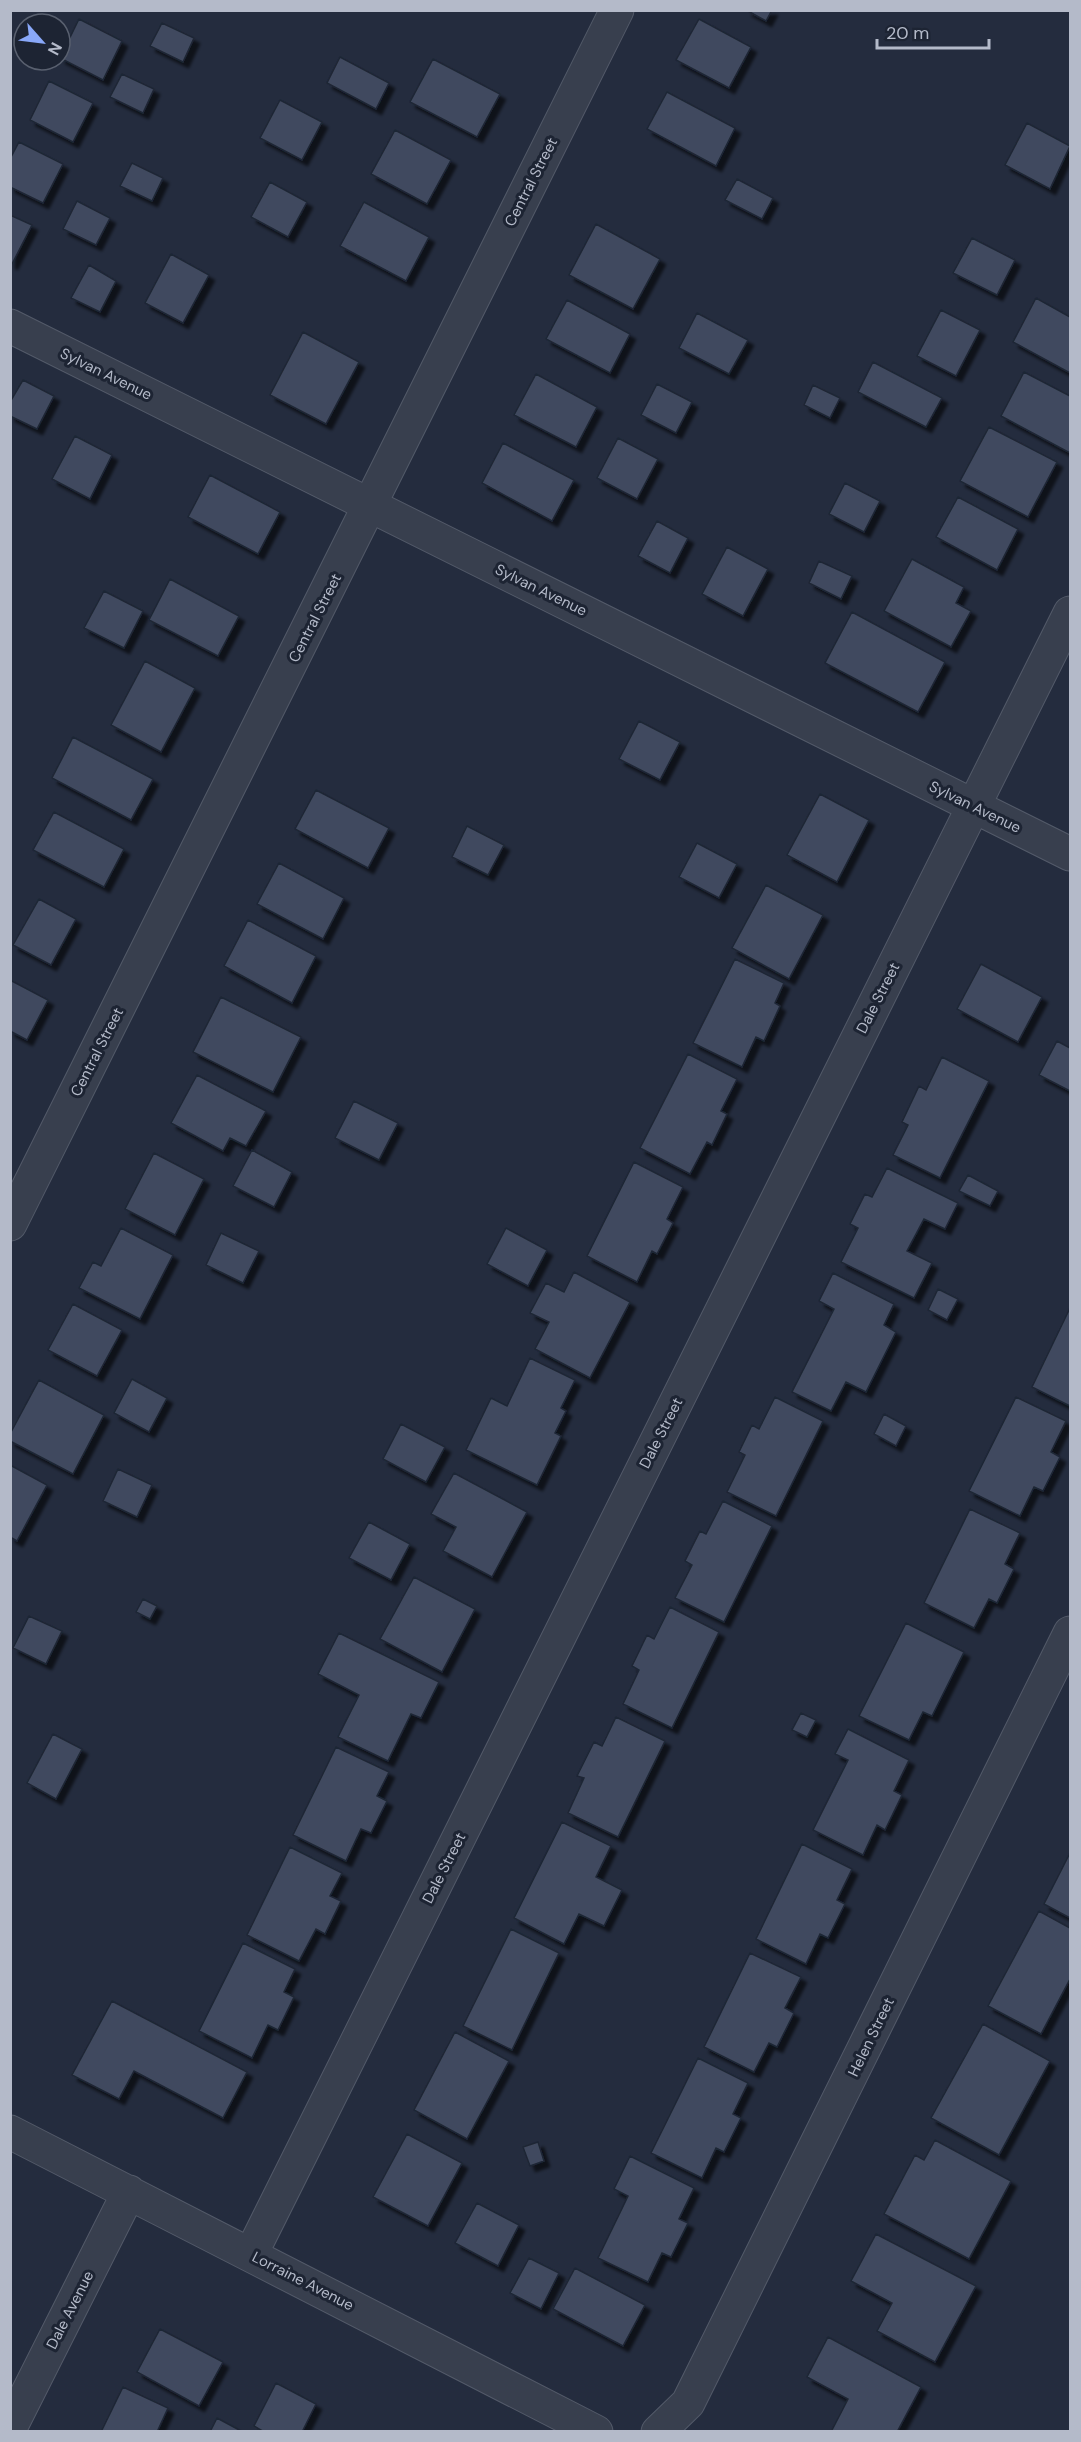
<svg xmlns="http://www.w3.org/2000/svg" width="1081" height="2442" viewBox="0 0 1081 2442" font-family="'DM Sans',sans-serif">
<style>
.building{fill:#404a5e;stroke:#1f2635;stroke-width:1.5;filter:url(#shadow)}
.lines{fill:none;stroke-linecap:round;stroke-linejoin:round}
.minor-casing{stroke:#535a69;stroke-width:35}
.minor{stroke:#383f4e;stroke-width:33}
.labels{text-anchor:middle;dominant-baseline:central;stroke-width:6;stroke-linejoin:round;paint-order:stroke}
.street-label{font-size:15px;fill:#b4bac9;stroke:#1d2433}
</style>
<defs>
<filter id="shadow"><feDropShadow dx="5.5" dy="5.5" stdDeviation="1.5" flood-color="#0009"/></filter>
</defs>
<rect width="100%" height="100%" fill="#242c3e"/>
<path class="building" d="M746,10H772L766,21Z
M79,19L122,41L103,80L60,58Z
M699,19L751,47L729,88L676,60Z
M162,23L194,38L183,62L150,46Z
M340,57L389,83L376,109L327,83Z
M433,59L500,94L477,137L410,102Z
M122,74L154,89L143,113L110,97Z
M49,81L93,103L73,142L30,120Z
M667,92L735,128L716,166L647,129Z
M280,100L322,122L302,160L260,138Z
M1027,123L1070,146L1050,189L1005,165Z
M395,130L451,160L427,204L371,174Z
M19,142L63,164L43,203L10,187V159Z
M132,163L163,178L152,201L120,186Z
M737,179L773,198L762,219L725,200Z
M270,182L307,202L288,237L251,217Z
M77,201L110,218L96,245L63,229Z
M364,202L429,237L406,281L340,246Z
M10,215L32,225L12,264L10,263Z
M596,224L660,259L633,309L569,275Z
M972,238L1015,260L997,295L953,273Z
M171,254L209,275L183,323L145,303Z
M89,265L116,281L100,312L71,298Z
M1036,298L1070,317V373L1013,342Z
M567,300L630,334L610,373L546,339Z
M941,310L980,330L956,376L917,356Z
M697,313L748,340L729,374L679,348Z
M303,332L359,362L326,424L270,395Z
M873,362L942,398L926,427L858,392Z
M1024,372L1070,396V453L1001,416Z
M536,374L597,407L576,447L514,415Z
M23,380L54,396L37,429L10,416V402Z
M657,384L692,402L676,433L641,415Z
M813,385L840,398L830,418L804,405Z
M989,427L1057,462L1028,517L960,481Z
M75,436L112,455L90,499L52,479Z
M618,438L658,459L637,499L597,478Z
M503,443L574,480L552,521L482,483Z
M210,475L280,512L258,554L188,517Z
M845,483L880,501L864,532L829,514Z
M958,497L1018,529L997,570L936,537Z
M657,521L688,538L670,573L638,556Z
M727,547L768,569L743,616L702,594Z
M912,559L964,587L956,603L971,611L951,647L884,611Z
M819,561L852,576L841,599L809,583Z
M170,579L239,616L218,656L149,620Z
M104,591L143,611L124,648L84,628Z
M852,612L945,662L918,712L825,663Z
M145,661L195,688L161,752L111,725Z
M639,721L680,742L660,780L619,759Z
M73,737L153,779L131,820L52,778Z
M316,790L389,828L368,868L295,829Z
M820,794L869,820L837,882L787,855Z
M54,812L124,849L104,887L33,850Z
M467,826L504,845L488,875L452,857Z
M697,843L737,864L719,898L679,877Z
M279,863L344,898L323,939L257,904Z
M766,885L823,915L789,979L732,948Z
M39,899L76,919L51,965L13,945Z
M248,920L316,956L292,1003L224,966Z
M735,959L784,983L775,1003L780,1006L764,1041L756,1037L742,1067L693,1043Z
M981,964L1042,997L1018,1042L957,1009Z
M10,980L48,1000L27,1040L10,1031Z
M221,997L301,1037L273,1092L193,1052Z
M1057,1041L1070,1048V1091L1039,1075Z
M688,1054L737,1079L721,1111L727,1114L712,1145L707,1142L690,1174L640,1148Z
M942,1057L989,1081L940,1178L893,1155L908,1125L902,1122L919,1086L926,1090Z
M197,1075L266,1111L246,1146L230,1138L223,1151L171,1123Z
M354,1101L398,1123L379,1160L335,1138Z
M252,1150L292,1172L274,1207L233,1186Z
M154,1153L204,1179L175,1235L125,1209Z
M634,1162L683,1187L667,1219L673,1223L657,1254L652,1251L637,1282L587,1256Z
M887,1168L958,1203L945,1229L924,1219L907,1251L932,1263L914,1298L841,1262L858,1228L850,1224L865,1194L872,1197Z
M968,1175L998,1191L990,1206L959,1191Z
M121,1228L173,1255L140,1319L79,1288L93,1262L101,1266Z
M506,1228L547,1250L528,1286L487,1264Z
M221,1233L259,1251L243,1283L206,1265Z
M574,1272L630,1302L590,1378L535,1349L549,1322L530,1313L546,1283L564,1292Z
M833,1273L894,1304L884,1325L896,1332L866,1392L846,1382L831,1411L792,1392L834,1309L819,1301Z
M938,1289L958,1299L947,1320L928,1310Z
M73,1304L122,1330L97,1376L48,1350Z
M1070,1308V1406L1032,1387Z
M530,1358L575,1380L561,1408L566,1411L555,1433L561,1436L537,1485L466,1450L491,1398L507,1406Z
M132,1379L167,1398L149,1432L114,1413Z
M39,1380L104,1415L73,1474L10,1441V1434Z
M775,1397L823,1421L776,1516L727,1492L745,1455L739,1452L752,1425L759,1429Z
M1016,1397L1066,1421L1051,1452L1060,1457L1043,1491L1034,1487L1020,1516L969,1491Z
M884,1414L906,1426L896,1446L874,1434Z
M401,1424L445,1447L426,1482L383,1459Z
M10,1465L47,1485L17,1541L10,1537Z
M118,1469L152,1485L137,1517L103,1501Z
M454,1473L527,1512L492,1577L443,1551L456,1527L431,1514Z
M723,1501L772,1526L724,1622L675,1598L692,1565L685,1561L700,1531L706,1534Z
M970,1509L1020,1533L1005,1564L1014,1569L997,1603L989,1599L974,1628L924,1603Z
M369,1522L410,1544L391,1580L349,1558Z
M414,1577L475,1609L442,1672L380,1639Z
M143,1599L157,1606L150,1619L136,1612Z
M670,1607L719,1632L672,1728L623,1704L639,1670L632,1666L647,1635L654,1639Z
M29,1616L62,1631L46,1664L13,1648Z
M906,1623L964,1652L932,1716L923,1712L909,1740L859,1716Z
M339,1633L439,1682L421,1718L411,1714L388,1761L338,1737L359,1695L318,1674Z
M801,1713L816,1720L807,1737L792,1730Z
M616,1717L665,1741L618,1837L568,1813L584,1778L577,1776L594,1742L602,1746Z
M848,1729L909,1760L894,1791L902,1795L885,1830L877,1825L863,1855L813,1830L848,1760L835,1754Z
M53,1734L82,1749L56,1799L27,1783Z
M336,1747L389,1772L377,1796L387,1801L371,1833L361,1829L346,1861L293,1835Z
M562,1822L611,1846L596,1877L622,1890L604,1926L579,1914L564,1944L514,1918Z
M802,1844L852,1869L837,1900L845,1904L828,1938L820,1934L806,1964L756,1939Z
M290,1847L342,1873L330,1896L341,1901L325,1934L316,1929L299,1961L247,1935Z
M1070,1853V1918L1044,1904Z
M1039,1911L1070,1928V1979L1041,2034L988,2006Z
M511,1929L559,1953L512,2050L463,2026Z
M243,1943L295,1969L284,1992L294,1997L278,2030L268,2025L252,2058L199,2031Z
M750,1953L801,1977L785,2008L794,2013L777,2047L769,2043L754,2072L704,2047Z
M112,2001L247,2072L223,2118L134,2071L119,2099L72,2075Z
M983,2024L1050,2061L999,2155L931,2118Z
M455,2032L509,2061L467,2139L414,2110Z
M698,2058L748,2083L733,2114L741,2118L724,2152L716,2148L702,2178L651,2153Z
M407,2134L462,2163L428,2226L373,2197Z
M935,2140L1011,2181L969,2259L884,2214L915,2155L924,2160Z
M538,2142L544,2161L530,2166L523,2147Z
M630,2156L694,2188L679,2219L688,2223L671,2257L662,2253L648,2282L598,2258L628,2196L614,2189Z
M477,2203L519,2225L498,2266L455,2243Z
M876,2234L976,2286L935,2362L877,2331L892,2303L851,2281Z
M529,2258L559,2273L541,2309L510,2293Z
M575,2268L645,2305L623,2346L553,2309Z
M160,2329L223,2362L199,2406L137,2372Z
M828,2337L921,2387L897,2432H831L848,2399L807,2377Z
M276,2383L316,2404L302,2432H264L254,2426Z
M123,2387L168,2408L157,2432H101Z
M217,2418L243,2432H210Z"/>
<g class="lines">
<g class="minor-casing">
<path id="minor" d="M10,326L1070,854
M10,1224L617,10
M10,2132L596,2432
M251,2254L1070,613
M10,2428L129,2192
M658,2432L688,2403L1070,1633"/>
</g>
<use href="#minor" class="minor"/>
</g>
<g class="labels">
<g class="street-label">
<text transform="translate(531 182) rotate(-63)">Central Street</text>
<text transform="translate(106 374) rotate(26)">Sylvan Avenue</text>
<text transform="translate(541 590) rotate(26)">Sylvan Avenue</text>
<text transform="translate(315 618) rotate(-63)">Central Street</text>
<text transform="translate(975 807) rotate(26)">Sylvan Avenue</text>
<text transform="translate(878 998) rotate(-63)">Dale Street</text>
<text transform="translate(97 1052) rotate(-63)">Central Street</text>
<text transform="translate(661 1433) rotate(-63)">Dale Street</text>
<text transform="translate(444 1868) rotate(-63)">Dale Street</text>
<text transform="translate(871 2037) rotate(-64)">Helen Street</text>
<text transform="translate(303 2281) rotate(27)">Lorraine Avenue</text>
<text transform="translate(70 2310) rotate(-63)">Dale Avenue</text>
</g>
</g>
<rect width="1081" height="2442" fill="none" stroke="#b4bac9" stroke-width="24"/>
<g transform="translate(42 42) rotate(118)"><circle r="28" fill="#1d2433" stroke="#59606f" stroke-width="1.5"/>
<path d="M0-4.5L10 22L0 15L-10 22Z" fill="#89a8f9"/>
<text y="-9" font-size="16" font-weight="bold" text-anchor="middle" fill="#b4bac9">N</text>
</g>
<path d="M877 39v9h112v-9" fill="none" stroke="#b4bac9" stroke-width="3"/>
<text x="886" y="39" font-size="18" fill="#b4bac9" stroke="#1d2433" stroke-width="4.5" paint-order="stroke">20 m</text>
</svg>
